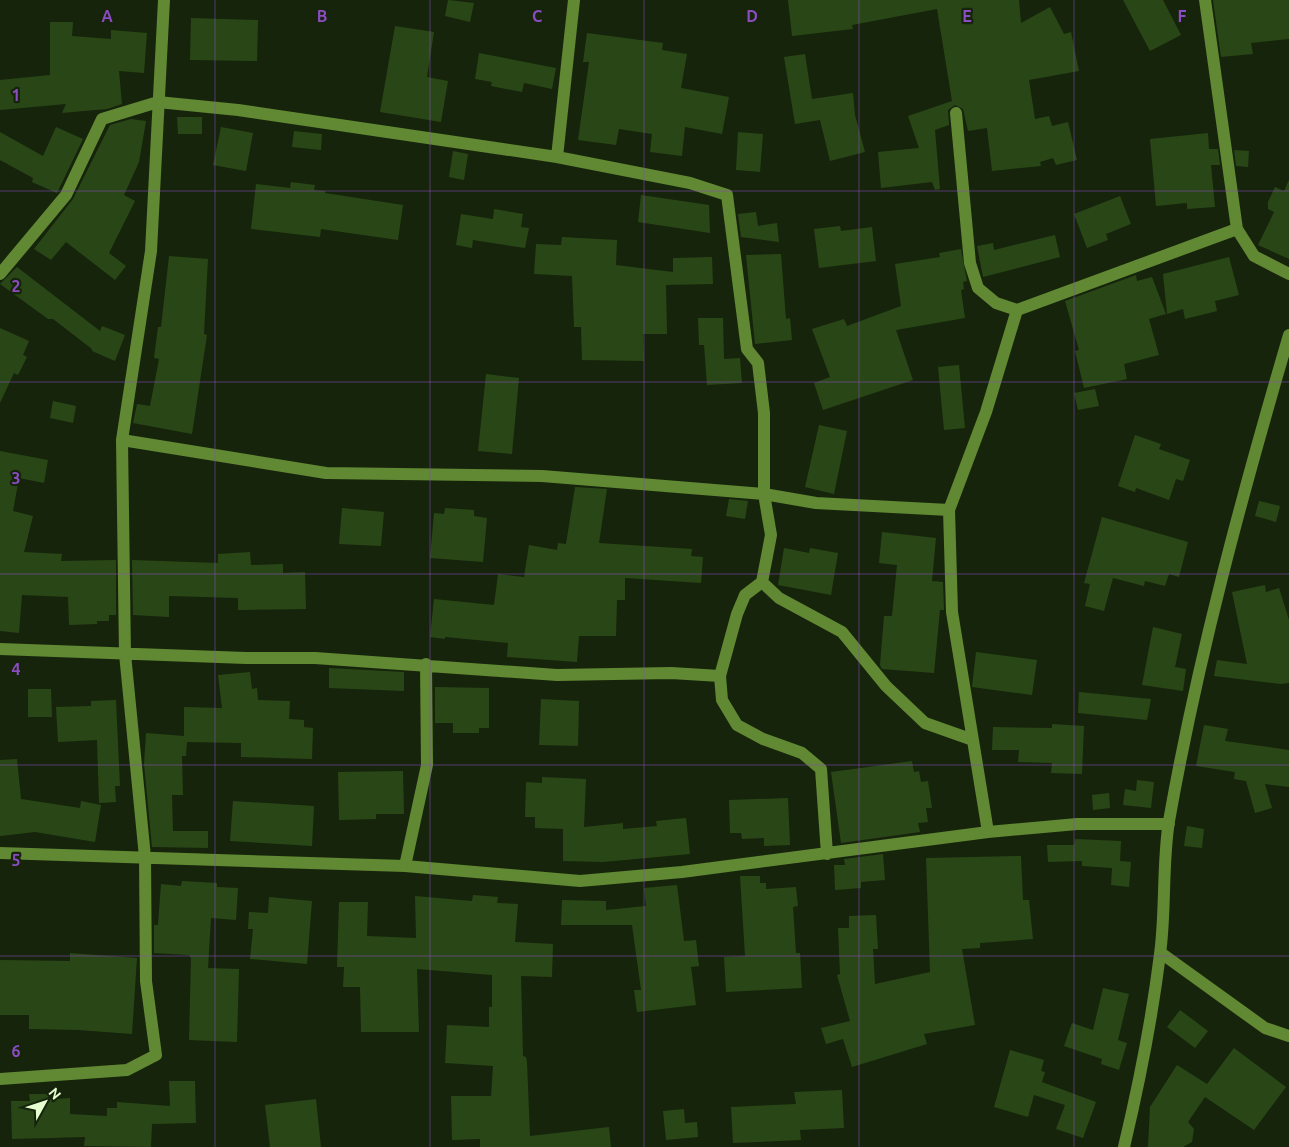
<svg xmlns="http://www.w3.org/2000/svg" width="1289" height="1147" viewBox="0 0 1289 1147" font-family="Ubuntu,sans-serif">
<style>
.building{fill:#294716}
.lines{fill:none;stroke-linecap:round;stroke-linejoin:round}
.minor{stroke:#618832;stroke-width:12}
.grid{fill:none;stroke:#8b4cc1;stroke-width:1;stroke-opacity:0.55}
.grid-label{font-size:16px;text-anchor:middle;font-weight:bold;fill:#8b4cc1;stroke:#16240c;stroke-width:4.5;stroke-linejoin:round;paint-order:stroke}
</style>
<rect width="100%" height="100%" fill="#16240c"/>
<path class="building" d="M448,0L474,3L470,22L445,16Z
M788,0H1019L1021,23L1050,7L1064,34L1071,32L1079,71L1029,80L1035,119L1049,116L1052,126L1068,122L1077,160L1056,165L1053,158L1040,162L1041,166L992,171L987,128L968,131L963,109L955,105L948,110L949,125L935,130L940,189L935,190L932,182L881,188L878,152L919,148L908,116L952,101L937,9L852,25L853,29L792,36Z
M1123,0H1163L1181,35L1150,51Z
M1213,0H1289V39L1251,43L1253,54L1221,57Z
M191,18L258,20L257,61L190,60Z
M50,22H73L72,36L111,39V30L147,33L144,73L119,71L122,104L107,109L62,113L66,104L0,110V80L50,75Z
M395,26L434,32L427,77L448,81L441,122L380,112Z
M587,33L663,43L662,50L687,54L681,88L729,97L722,134L685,127L682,156L650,152L652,134L619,129L616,145L578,140L589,62H583Z
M479,53L556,68L552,89L524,83L522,92L491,86L492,82L475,79Z
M805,54L812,99L853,93L855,115L865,152L830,161L820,120L795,124L784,57Z
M177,117H202V134H178Z
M131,119L146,121L139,162L124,195L135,201L109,253L126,266L115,280L66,242L51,260L34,249L73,199L110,125Z
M56,127L83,139L57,193L32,182L33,178L0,160V132L43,156Z
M221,127L253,133L246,171L213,165Z
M294,131L322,134L321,150L292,147Z
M738,132L763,134L760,172L736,170Z
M1208,133L1209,149H1218L1220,165H1211L1215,207L1187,209V203L1156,206L1150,139Z
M1234,150L1249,151L1248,167L1236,166Z
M453,151L468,154L464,180L449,177Z
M1289,180V259L1258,245L1274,212L1268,209V202L1275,187L1284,191Z
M291,182L315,185L314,190L325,191V193L403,205L398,240L321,229L320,237L251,229L256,184L290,188Z
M641,195L709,205L710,233L638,222Z
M1120,196L1131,224L1106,234L1108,240L1087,248L1074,214Z
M494,209L523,214L521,227L529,228L525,248L473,240L472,248L456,245L461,214L493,219Z
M756,212L758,226L777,223L779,242L741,237L738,214Z
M840,226L841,231L872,227L876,261L819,268L814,229Z
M1055,235L1060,257L983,277L977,246L993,243L994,250Z
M562,237L617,240L616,265L673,272V258L712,257L713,284L666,285L667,334H643L644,361L582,360L581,327H574L572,276L534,274L536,244L561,245Z
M961,249L967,281L963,282L964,289L961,290L965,318L896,330L913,380L823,410L814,383L830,377L812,329L844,319L847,326L901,306L895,264L940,257L939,253Z
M781,254L786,319L790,318L792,340L755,344L746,255Z
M169,256L208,259L204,334L207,335L192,434L133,423L137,404L150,406L159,359L154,358L158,327H161Z
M1229,257L1239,295L1215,301L1217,311L1185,319L1183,309L1167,314L1163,274Z
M17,267L100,331L102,326L125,335L115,361L92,351V349L53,319H48L0,284Z
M1136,275L1137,281L1152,277L1166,314L1149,319L1159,355L1124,364L1127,379L1084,388L1075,351L1079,350L1065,301Z
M698,318H723L724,359L740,358L742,383L707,385L704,345H699Z
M0,328L29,341L23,355L27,357L18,375L14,373L0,403Z
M959,365L965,428L944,430L938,367Z
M486,374L519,378L512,454L478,451Z
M1095,389L1099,406L1078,410L1074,393Z
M53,401L76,406L73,423L50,418Z
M819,425L847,431L834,494L805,487Z
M1135,435L1161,444L1159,449L1190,460L1183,481L1176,479L1169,500L1136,488L1135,492L1118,486Z
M0,451L48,460L44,483L19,478L13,511L33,516L24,552L62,554L61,561L116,560V615H109V621H97V624L69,625L68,597L22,595L19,633L0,631Z
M575,487L607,489L599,543L692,549L691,556L703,557L701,583L625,578V600H617L616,636H579L577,662L507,657L508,643L445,637V639L430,637L434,599L494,605L498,574L524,577L529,545L557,550L558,543L566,544Z
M729,499L748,501L745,519L726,516Z
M1259,501L1280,506L1276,522L1255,516Z
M342,508L384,512L381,546L339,544Z
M445,508L474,510V516L487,518L483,562L430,558L434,513L444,514Z
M1102,517L1188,542L1179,577L1169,574L1165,586L1145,581L1144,586L1113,578L1104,611L1085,606L1090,584L1084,583Z
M882,532L936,538L932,581L943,582L944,610H940L934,673L882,669L880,665L884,616H892L897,565L879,563Z
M784,548L809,553L810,548L838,553L831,595L778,585Z
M250,552L251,565L283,564V573L305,572L306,609L238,610V598L169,596V617L133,615L132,560L218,563V554Z
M1265,585L1266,592L1279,588L1289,620V683L1281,684L1214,676L1217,660L1247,664L1232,592Z
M1153,627L1182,634L1175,667L1186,669L1183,691L1142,685Z
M976,652L1037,660L1032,695L972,687Z
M329,668L404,672V691L329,688Z
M250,672L252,689L257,688L258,700L290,701L289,719L304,720V727L313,728L312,759L241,757V743L187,742L186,756H182L183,795H172L173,831H208V848L152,847L144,764L146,733L184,736V707L222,708L218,675Z
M435,687L489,688V728H479V733H453V723H435Z
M28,689H51L52,717H28Z
M1079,692L1151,699L1147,720L1078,713Z
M541,699L579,701L578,746L539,745Z
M116,700L120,786H115L116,802L99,803L97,740L58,742L56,707L91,706V701Z
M1052,724L1084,726L1082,774L1051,773L1052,763L1018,762L1019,750H992L993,727L1052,728Z
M1204,725L1228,729L1225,741L1289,750V787L1265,784L1272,808L1255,813L1246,781L1234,779L1235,772L1196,766Z
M17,759L21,799L80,808L81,801L101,805L95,842L35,832L0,836V760Z
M912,761L914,772L919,771L921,782L928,781L932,808H926L928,822L918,823L920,832L841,843L831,772Z
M403,771L404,814H376V819L339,820L338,772Z
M542,777L586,779L584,827L623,823V829L657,826L656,821L686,818L690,854L603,862L563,861V829L535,828V817H525L526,782L542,783Z
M1137,780L1154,782L1151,808L1123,805L1125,789L1136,791Z
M1109,793L1110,808L1093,810L1092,795Z
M788,798L790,845L764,846V838L742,839L741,833H730L729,800Z
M233,801L314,806L312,846L230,841Z
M1187,826L1204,829L1202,848L1184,846Z
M1075,839L1121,841L1120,861L1131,862L1129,887L1111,885L1112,868L1082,866V861L1048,862L1047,845H1074Z
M883,854L885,880L861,882V888L835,890L834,865H845L844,859Z
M1021,856L1023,900H1029L1033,939L980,943V948L962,949L975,1025L924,1034L927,1044L852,1067L843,1039L826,1044L821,1028L850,1021L837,975L840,974L838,928H849V916L876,915L878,949H873L875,984L930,972L926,858Z
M740,876H760V883H766V889L796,887L798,906L793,907L796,953H800L802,988L726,992L724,957L745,956Z
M182,881L217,883V887L238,888L236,920L211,918L208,968L239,969L237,1042L189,1040L191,958L189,955L154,953V925H158L161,884L181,886Z
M677,885L684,941L696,940L699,966L691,967L696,1005L637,1012L634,990H641L632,925H561L562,900L606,901V910L646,906L644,888Z
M473,895L498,897L497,903L518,904L515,942L553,944L552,977L521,976L523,1056L526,1057L527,1062L530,1136L609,1127L611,1147H480V1139L452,1140L451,1096H491L493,1066L445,1063L447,1025L489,1027V1007H492V975L417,969L419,1032H361L360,987H343L344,967H337L339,902H368L367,936L416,938L415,896L472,901Z
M269,897L312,901L307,964L250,959L253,929H248L249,912L268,913Z
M70,953L137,958L132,1034L78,1030L29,1029V1015H0V960L70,961Z
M1103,988L1129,994L1118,1040L1127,1043L1119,1070L1101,1064L1102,1059L1064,1046L1072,1023L1093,1030Z
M1180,1010L1208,1031L1195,1048L1167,1027Z
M1234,1048L1286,1087L1254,1130L1205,1097L1188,1122L1194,1129L1192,1142L1183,1147H1148L1150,1107L1177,1065L1207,1084Z
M1010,1050L1044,1060L1041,1071L1045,1072L1042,1082L1096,1102L1083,1138L1056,1129L1065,1105L1034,1095L1028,1117L994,1107Z
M169,1081H195L196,1123L152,1124L151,1147L84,1146L85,1137L12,1139L11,1101H30L29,1094H56V1099L70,1098V1114L107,1116V1108H117V1102L170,1106Z
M842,1090L844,1128L800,1130L801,1140L733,1143L731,1107L796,1104L794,1092Z
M316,1099L321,1147H270L265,1105Z
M684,1109L685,1123L697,1122L698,1137L666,1140L663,1111Z"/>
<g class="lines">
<path class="minor" d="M1205,0L1237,229L1254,256L1289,274
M956,113L970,263L978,288L996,303L1017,310L1237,229
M557,157L574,0
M0,274L66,195L102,119L158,102L238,110L557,157L690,183L727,195L747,349L758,363L764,413V494L771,535L762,582L745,595L737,614L720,676L722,700L737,725L763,739L802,753L821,769L827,854
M122,440L326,473L542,476L764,494L816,503L949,510
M762,582L779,598L842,632L886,686L925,723L973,740
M0,649L246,658H315L557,675L671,673L720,676
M988,832L952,612L949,510L986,412L1017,310
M0,853L405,866L580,881L682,872L988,832L1077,824H1169
M405,866L427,765L426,664
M1161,953L1265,1028L1289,1036
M0,1079L127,1070L156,1055L146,981L145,857L125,654L122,440L151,251L164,0
M1124,1147C1139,1084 1152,1019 1160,954C1166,910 1162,865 1169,821C1198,657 1242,495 1289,335"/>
</g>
<path class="grid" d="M215,0V1147M430,0V1147M644,0V1147M859,0V1147M1074,0V1147M0,191H1289M0,382H1289M0,574H1289M0,765H1289M0,956H1289"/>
<g class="grid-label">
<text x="107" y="22">A</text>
<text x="322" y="22">B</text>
<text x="537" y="22">C</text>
<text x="752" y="22">D</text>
<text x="967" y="22">E</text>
<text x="1182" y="22">F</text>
<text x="16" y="101">1</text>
<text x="16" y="292">2</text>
<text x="16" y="484">3</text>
<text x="16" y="675">4</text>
<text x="16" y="866">5</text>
<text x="16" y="1057">6</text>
</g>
<g transform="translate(45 1102) rotate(50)" stroke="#16240c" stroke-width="4" paint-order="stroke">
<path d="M0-4L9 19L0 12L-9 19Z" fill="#e6ffcf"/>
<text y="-8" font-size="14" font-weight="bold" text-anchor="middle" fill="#e6ffcf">N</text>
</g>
</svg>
